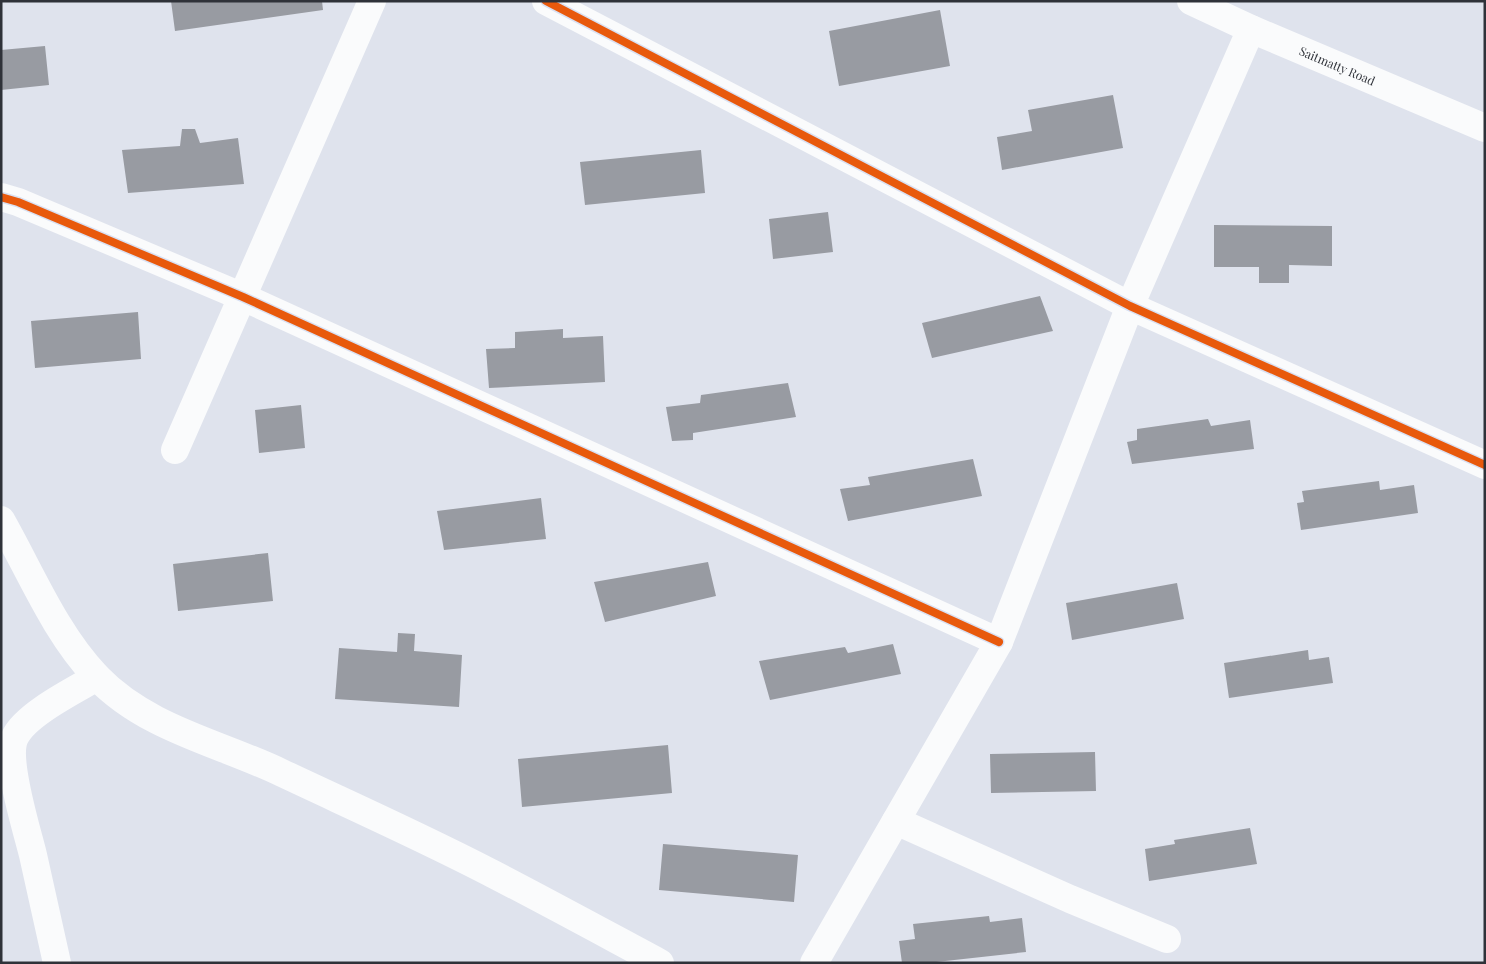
<svg xmlns="http://www.w3.org/2000/svg" width="1486" height="964" viewBox="0 0 1486 964" font-family="'Playfair Display',serif">
<style>
.building{fill:#989ba2}
.lines{fill:none;stroke-linecap:round;stroke-linejoin:round}
.minor{stroke:#fafbfc;stroke-width:28}
.cycleway-casing{stroke:#d9e1f3;stroke-width:11}
.cycleway{stroke:#e8590c;stroke-width:8}
.labels{text-anchor:middle;dominant-baseline:central;stroke-width:5;stroke-linejoin:round;paint-order:stroke}
.street-label{font-size:12px;fill:#2f3239;stroke:#d9e1f3}
</style>
<rect width="100%" height="100%" fill="#dfe3ed"/>
<path class="building" d="M171,1H322L323,10L175,31Z
M940,10L950,66L839,86L829,31Z
M45,46L49,85L1,90V50Z
M1113,95L1123,148L1002,170L997,137L1032,131L1028,110Z
M182,129H195L200,143L238,138L244,184L128,193L122,150L180,146Z
M701,150L705,193L585,205L580,162Z
M828,212L833,252L773,259L769,219Z
M1214,225L1332,226V266L1289,265V283H1259V267H1214Z
M1040,296L1053,331L932,358L922,323Z
M138,312L141,359L35,368L31,321Z
M563,329V338L603,336L605,382L489,388L486,349L515,348V332Z
M788,383L796,417L693,433V440L672,441L666,407L700,403L701,395Z
M301,405L305,448L259,453L255,410Z
M1208,419L1211,426L1250,420L1254,449L1132,464L1127,442L1137,440V429Z
M973,459L982,496L848,521L840,489L870,485L868,477Z
M1379,481L1380,490L1414,485L1418,513L1301,530L1297,503L1304,502L1302,491Z
M541,498L546,539L444,550L437,511Z
M268,553L273,601L178,611L173,564Z
M708,562L716,596L605,622L594,582Z
M1177,583L1184,619L1072,640L1066,603Z
M398,633L415,634L414,651L462,655L459,707L335,699L339,648L397,652Z
M893,644L901,674L770,700L759,661L845,647L848,653Z
M1308,650L1309,660L1329,657L1333,683L1229,698L1224,663Z
M668,745L672,793L522,807L518,759Z
M1095,752L1096,791L991,793L990,754Z
M1250,828L1257,864L1149,881L1145,849L1175,844L1174,840Z
M663,844L798,855L794,902L659,890Z
M989,916L990,922L1022,918L1026,952L927,963H902L899,941L915,939L913,924Z"/>
<g class="lines">
<g class="minor">
<path d="M546,1L1130,306L1485,465"/>
<path id="s1" d="M1191,1L1251,29L1485,128"/>
<path d="M1,197L18,202L243,297L999,642"/>
<path d="M175,450L372,1"/>
<path d="M1,520C31,573 55,633 97,677C147,729 220,743 282,773C352,806 424,838 493,874C549,903 604,933 660,963"/>
<path d="M896,821L1070,899L1167,939"/>
<path d="M57,963C49,927 41,891 33,855C27,830 4,759 15,737C26,714 75,690 97,677"/>
<path d="M814,963L999,642L1130,306L1251,29"/>
</g>
<g class="cycleway-casing">
<path id="cycleway" d="M546,1L1130,306L1485,465
M1,197L18,202L243,297L999,642"/>
</g>
<use href="#cycleway" class="cycleway"/>
</g>
<g class="labels">
<g class="street-label">
<text stroke="none"><textPath href="#s1" startOffset="160">Saitmatty Road</textPath></text>
</g>
</g>
<rect width="1486" height="964" fill="none" stroke="#2f3239" stroke-width="5"/>
</svg>
